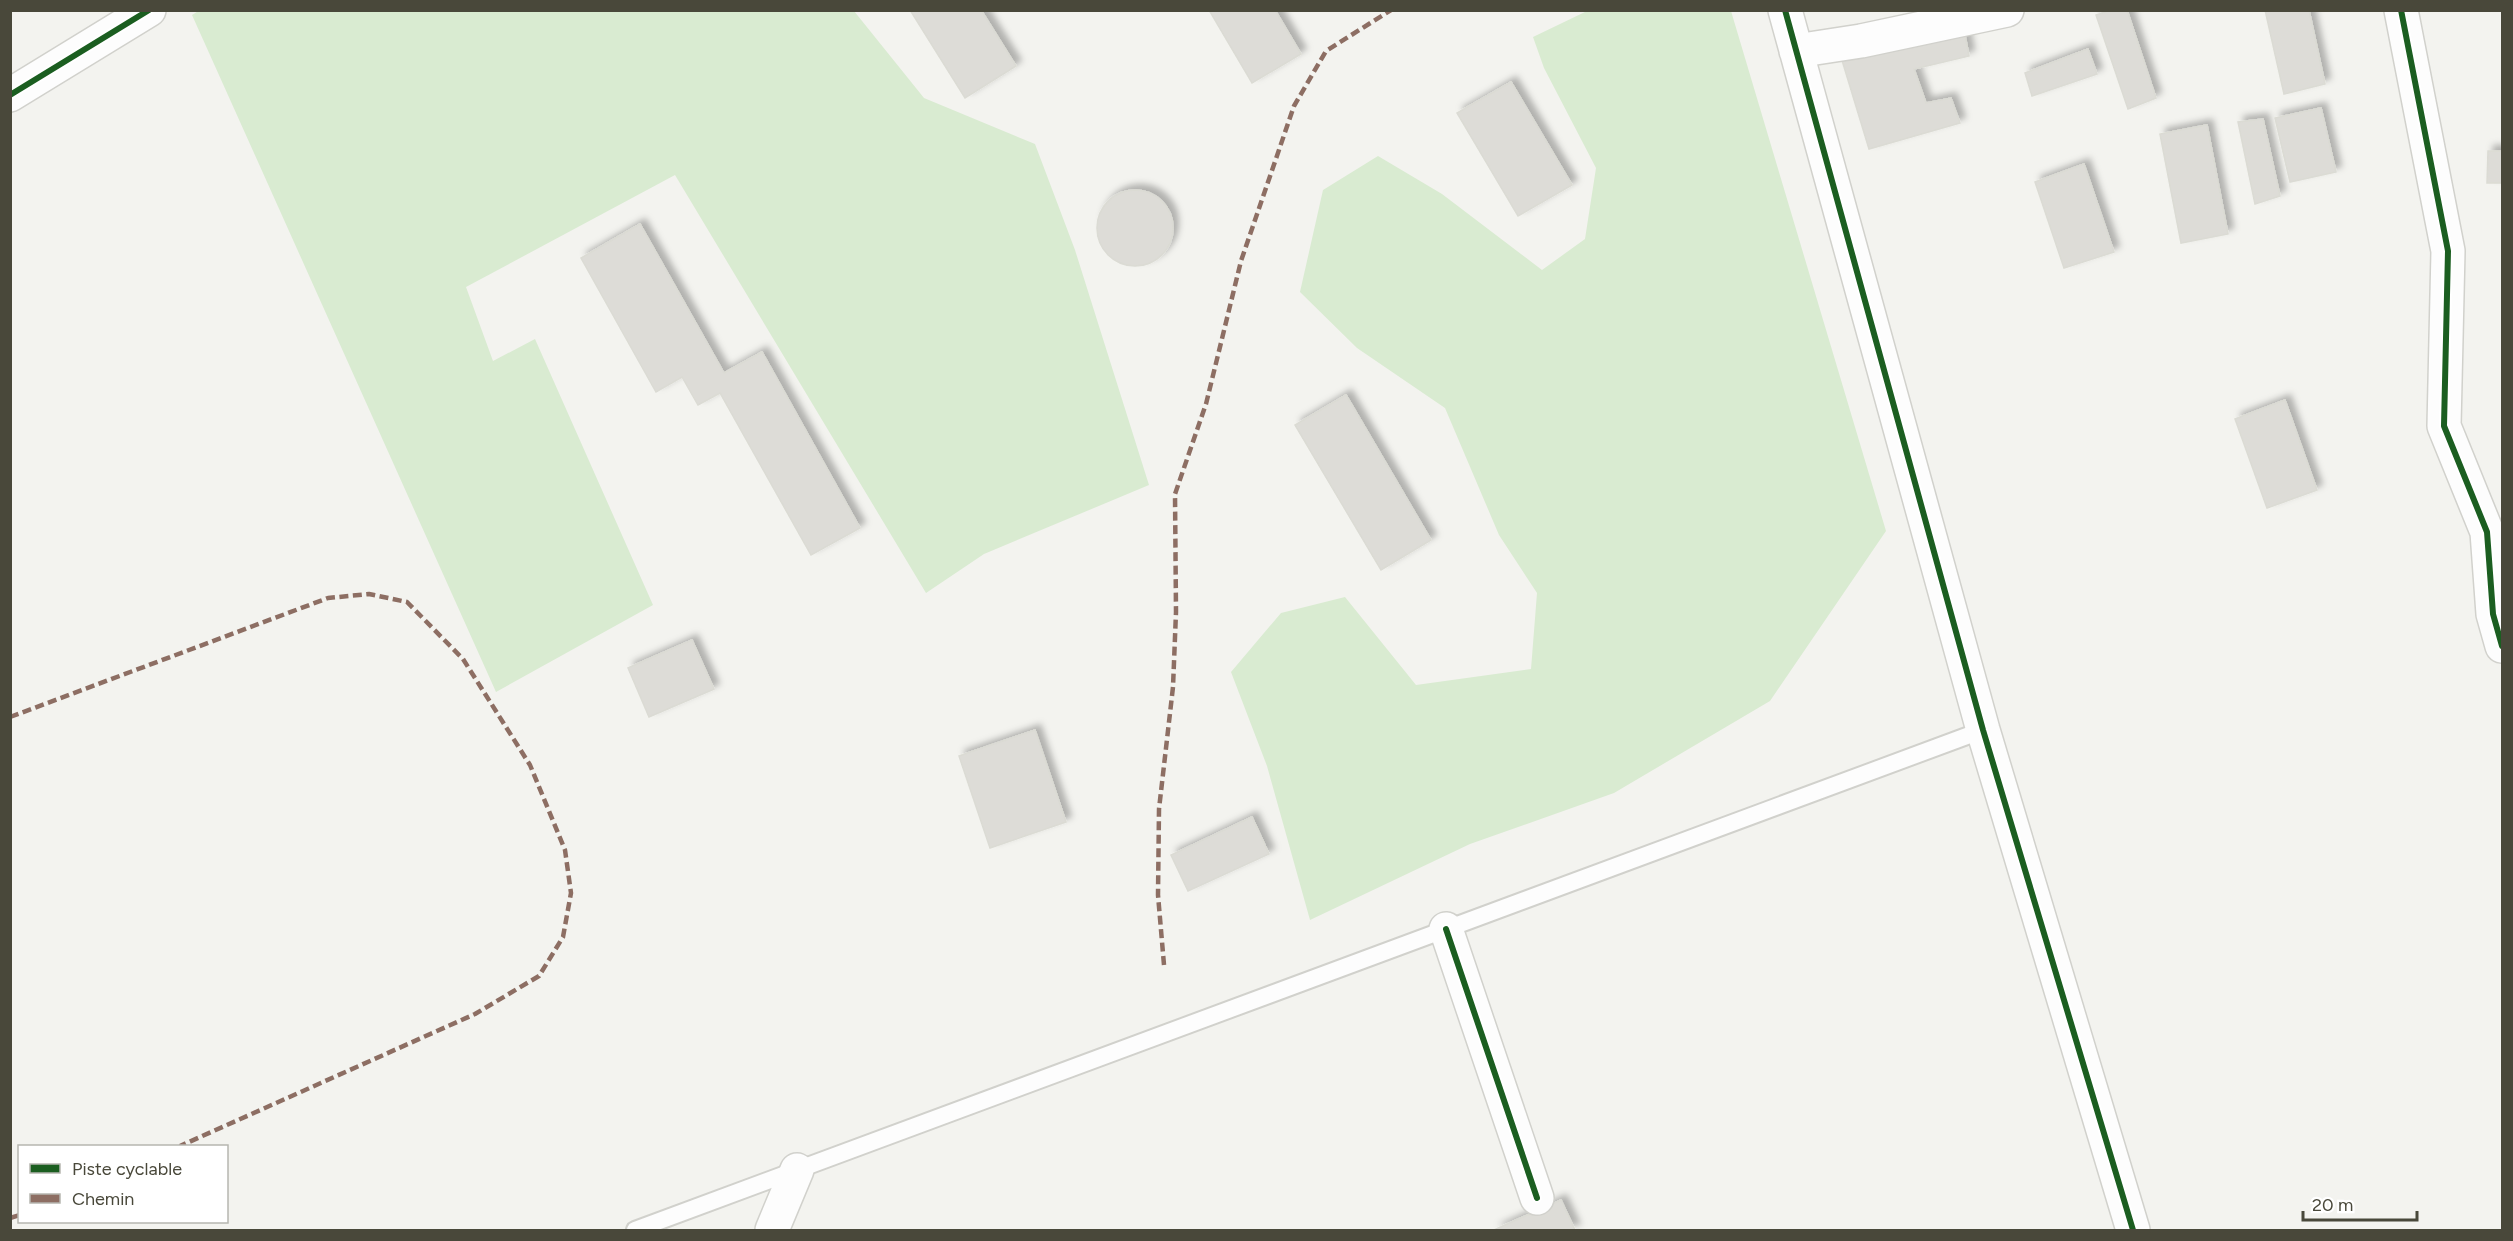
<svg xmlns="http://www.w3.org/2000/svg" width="2513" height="1241" viewBox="0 0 2513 1241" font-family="Figtree,sans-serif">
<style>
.green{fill:#d9ebd1}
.building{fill:#dddcd7;stroke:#dbdbd4;stroke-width:1.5;filter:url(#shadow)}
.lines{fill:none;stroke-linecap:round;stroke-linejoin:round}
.lane-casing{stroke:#d1d1cc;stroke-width:20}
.street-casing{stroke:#d1d1cc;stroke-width:36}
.lane{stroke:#fdfdfd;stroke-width:16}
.street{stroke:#fdfdfd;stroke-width:33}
.quiet{stroke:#8d6e63;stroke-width:4.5;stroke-dasharray:9 4.5;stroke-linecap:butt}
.cycleway-casing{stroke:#fff;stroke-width:10}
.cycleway{stroke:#1b5e20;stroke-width:6}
</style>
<defs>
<filter id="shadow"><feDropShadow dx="5.5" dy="-5.5" stdDeviation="3" flood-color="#0004"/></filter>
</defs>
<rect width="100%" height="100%" fill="#f3f3ef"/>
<path class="green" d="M200,10L854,11L924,98L1035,144L1075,250L1149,485L984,554L926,593L675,175L466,287L493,361L535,339L653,605L496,692L192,15Z
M1587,11H1731L1886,531L1770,701L1614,793L1470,844L1310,920L1267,766L1231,672L1281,613L1345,597L1416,685L1531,669L1537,593L1499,535L1445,408L1357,348L1300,292L1323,190L1378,156L1442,194L1542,270L1585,239L1596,168L1544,68L1533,37Z"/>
<path class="building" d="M910,10H981L1016,66L965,98Z
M1209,10H1275L1301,54L1252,83Z
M2112,10H2127L2156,98L2128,109L2096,15Z
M2265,10H2309L2325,84L2284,94Z
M1964,30L1969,56L1914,69L1926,103L1951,98L1960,123L1869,149L1841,57Z
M2088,49L2097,74L2032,96L2025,73Z
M1511,82L1572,185L1518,216L1457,113Z
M2321,108L2336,172L2290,182L2275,118Z
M2263,119L2280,196L2255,204L2238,122Z
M2207,125L2228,234L2181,243L2160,134Z
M2488,151H2502V183H2487Z
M2084,164L2114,252L2064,268L2035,182Z
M1097 228a38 38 0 1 1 76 0a38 38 0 1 1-76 0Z
M640,224L724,373L762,352L860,528L811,555L720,393L698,405L682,377L656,392L581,258Z
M1346,395L1431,540L1381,570L1295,425Z
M2285,400L2317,490L2267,508L2235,419Z
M692,640L714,689L649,717L628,668Z
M1035,730L1066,822L990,848L959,756Z
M1252,817L1269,854L1188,891L1171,855Z
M1561,1200L1575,1230H1494Z"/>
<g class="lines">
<g class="lane-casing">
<path id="lane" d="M635,1230L1983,730"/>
</g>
<g class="street-casing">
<path id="street" d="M1785,10L1983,730L2133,1230
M2401,10L2448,251L2444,426L2487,532L2493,614L2502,646
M1796,51L1861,41L2007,10
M10,95L149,10
M1446,929L1537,1198
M772,1230L797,1170"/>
</g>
<use href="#lane" class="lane"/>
<use href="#street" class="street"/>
<path class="quiet" d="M10,717L328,598L369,594L407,602L463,659L530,765L565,850L571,893L563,937L539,976L475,1014L180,1146
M1164,965L1158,895L1159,809L1173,687L1176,612L1175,494L1206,404L1241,261L1294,106L1326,51L1391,10
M10,1218L20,1215"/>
<g class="cycleway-casing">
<path id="cycleway" d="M1785,10L1983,730L2133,1230
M2401,10L2448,251L2444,426L2487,532L2493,614L2502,646
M10,95L149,10
M1446,929L1537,1198"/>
</g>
<use href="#cycleway" class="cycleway"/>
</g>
<rect width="2513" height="1241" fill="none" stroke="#49483a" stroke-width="24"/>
<rect x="18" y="1145" width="210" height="78" fill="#ffffff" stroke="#b6b6b0" stroke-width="1.5"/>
<rect x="30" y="1164" width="30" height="9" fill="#1b5e20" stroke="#b6b6b0" stroke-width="1.5"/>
<text x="72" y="1175" font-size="18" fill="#49483a">Piste cyclable</text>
<rect x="30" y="1194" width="30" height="9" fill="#8d6e63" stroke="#b6b6b0" stroke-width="1.5"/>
<text x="72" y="1205" font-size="18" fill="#49483a">Chemin</text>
<path d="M2303 1211v9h114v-9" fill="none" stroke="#49483a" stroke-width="3"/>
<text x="2312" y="1211" font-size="18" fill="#49483a" stroke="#ffffff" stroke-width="4.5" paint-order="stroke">20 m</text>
</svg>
